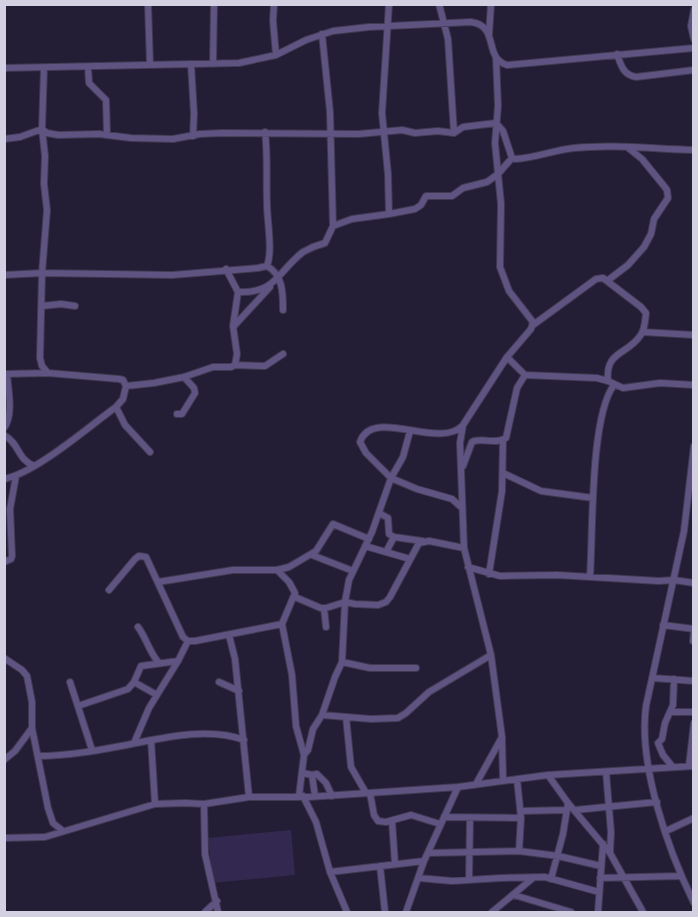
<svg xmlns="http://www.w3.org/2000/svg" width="698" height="917" viewBox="0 0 698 917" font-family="Literata,serif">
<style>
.pitch{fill:#332950}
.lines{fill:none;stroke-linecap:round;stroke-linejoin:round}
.minor-casing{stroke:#3f3a51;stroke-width:8}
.minor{stroke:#5f5481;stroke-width:6}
</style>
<rect width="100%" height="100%" fill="#231d36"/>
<path class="pitch" d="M291,830L295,875L212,883L208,838Z"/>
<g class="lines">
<g class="minor-casing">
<path id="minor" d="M148,4L150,65
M274,4L273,21L276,55
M389,4L382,113L388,174L389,214
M439,4L448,39L454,133
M694,10L691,26L694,39
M322,34L330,112L333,226
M489,35L491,4
M617,54C621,65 623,75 636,77L694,70
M496,57L498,106L495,143L501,204L500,267L509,291L533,322L531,329L507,357L463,425L460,443L464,548L491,655L502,737L503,780
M191,64L194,114L193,136
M213,64L214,4
M88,67L89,83L106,100L107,134
M4,68L239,63L276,55L306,40L333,31L369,27L471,22C500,26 483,58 507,65L694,48
M44,68L42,129L45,156L44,184L47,210L42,273L40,358L42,366L48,373L119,379L123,380L126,386
M4,139L20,137L42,129L47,133L58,135L99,134L131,138L173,139L200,134L222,133L359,134L402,130L415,133L438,131L454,133L463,127L496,123L503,131L512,158L515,159C535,158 554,150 574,148C614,144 653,149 694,150
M267,266C283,275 283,293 283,310
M226,269L238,292C276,294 278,271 303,252C310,248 317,245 325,243L333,226L352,219L389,214L415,209L421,205L426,196H452L463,188L487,182L498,174L512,158
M4,275L42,273L172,275L258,268L267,266C273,251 267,221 267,204C266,180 268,156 265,132
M607,281L628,265L644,247L651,234L654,219L668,198L667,190L664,186L642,159L627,147
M42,306L61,304L75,306
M533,325L596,279L603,278L607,281L641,307L646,313C645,321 645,330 640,336C627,355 605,351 608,381
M234,326L270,287
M643,332L694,335
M507,357L525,375
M235,365L265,366L283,354
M4,374L48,373
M126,386L154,383L184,377L213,367H231L235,365L237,354L233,326L238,292
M116,407L125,425L150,452
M177,414H182L195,393L194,388L184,377
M4,428C14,415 8,389 7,374
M4,435C20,444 17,459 34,466
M694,446L684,531L646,706C638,765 668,850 694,903
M463,466L472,442C483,437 495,445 506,438L517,388L525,375L597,378L608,381L623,388L660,383L694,385
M503,473L541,491L593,498
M4,479C36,473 88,427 116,407L123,399L126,386
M461,507L452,499L417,489L391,478L366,453L360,442C372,406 438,450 462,426
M379,513L388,518L389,534L394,537L422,541
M365,546L410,559
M386,552L394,537
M312,555L353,571
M4,562L11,559L12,556L10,509L16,476
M468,567L500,576L557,575L659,581L674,580L694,583
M489,574L502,491L503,440
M590,577C593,534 590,416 614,385
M158,582L233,570H277L289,567L316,551L333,524L369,539
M109,590L135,559L139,556L146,557L183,637L188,641H195L282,624L295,593L289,582L277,570
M295,597L323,609L345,602L355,604L378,605L386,602L390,597L419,543L429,541L464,548
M324,608L326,627
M282,624L292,675L296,726L304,755L299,796
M663,625L694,629
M138,627C147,639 149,652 159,663
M229,635L235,659L249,797
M693,641L694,632
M4,658L22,670L27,676L32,702V728L48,808L53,823L63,831
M342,662L370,668H416
M653,678L694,681
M70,682L92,750
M134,682L157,695
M219,682L239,691
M78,706L128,689L134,682L141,666L178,661
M671,712H694
M322,715L371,719L398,718L406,713L429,692L491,655
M346,717L351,767L366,793
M151,740L155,804
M134,743L149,708L178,661L188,641
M304,755L308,750L313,729L322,715L335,677L342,662L345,602L349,580L372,532L391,478L403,457L410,431
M38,756C66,756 94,751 121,746C159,739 206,726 244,740
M4,760L15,751L32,728
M672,766L663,755L658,743L662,739L665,723L673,705L674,679
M689,766L694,723
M606,772L611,832L610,853
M303,773L312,775L315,796
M312,775L317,774L326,783L332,796
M548,775L568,803L610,853L643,912
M517,779L521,818L519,851
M476,784L502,737
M370,793L374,815L378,821L386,822L411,815L440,824
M303,796L316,822L330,872L347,912
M204,804L205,854L218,912
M575,810L657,802
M521,811L567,810
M444,817L521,818
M392,821L395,864
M666,831L694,818
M4,838L45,837L155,804L185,803L204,804L249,797H309L458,787L548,775L694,766
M428,853L519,851L558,856L601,866
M380,866L385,912
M330,872L424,861
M419,878L452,881L501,878L545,877L599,892
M600,878L680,876
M551,879L563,834L568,803
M469,880L470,818
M514,895L571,912
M205,912L217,901
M406,912L424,861L458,787
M492,912L533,878
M598,912L603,844"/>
</g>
<use href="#minor" class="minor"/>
</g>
<rect width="698" height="917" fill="none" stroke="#d3d0e1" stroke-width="12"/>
</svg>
